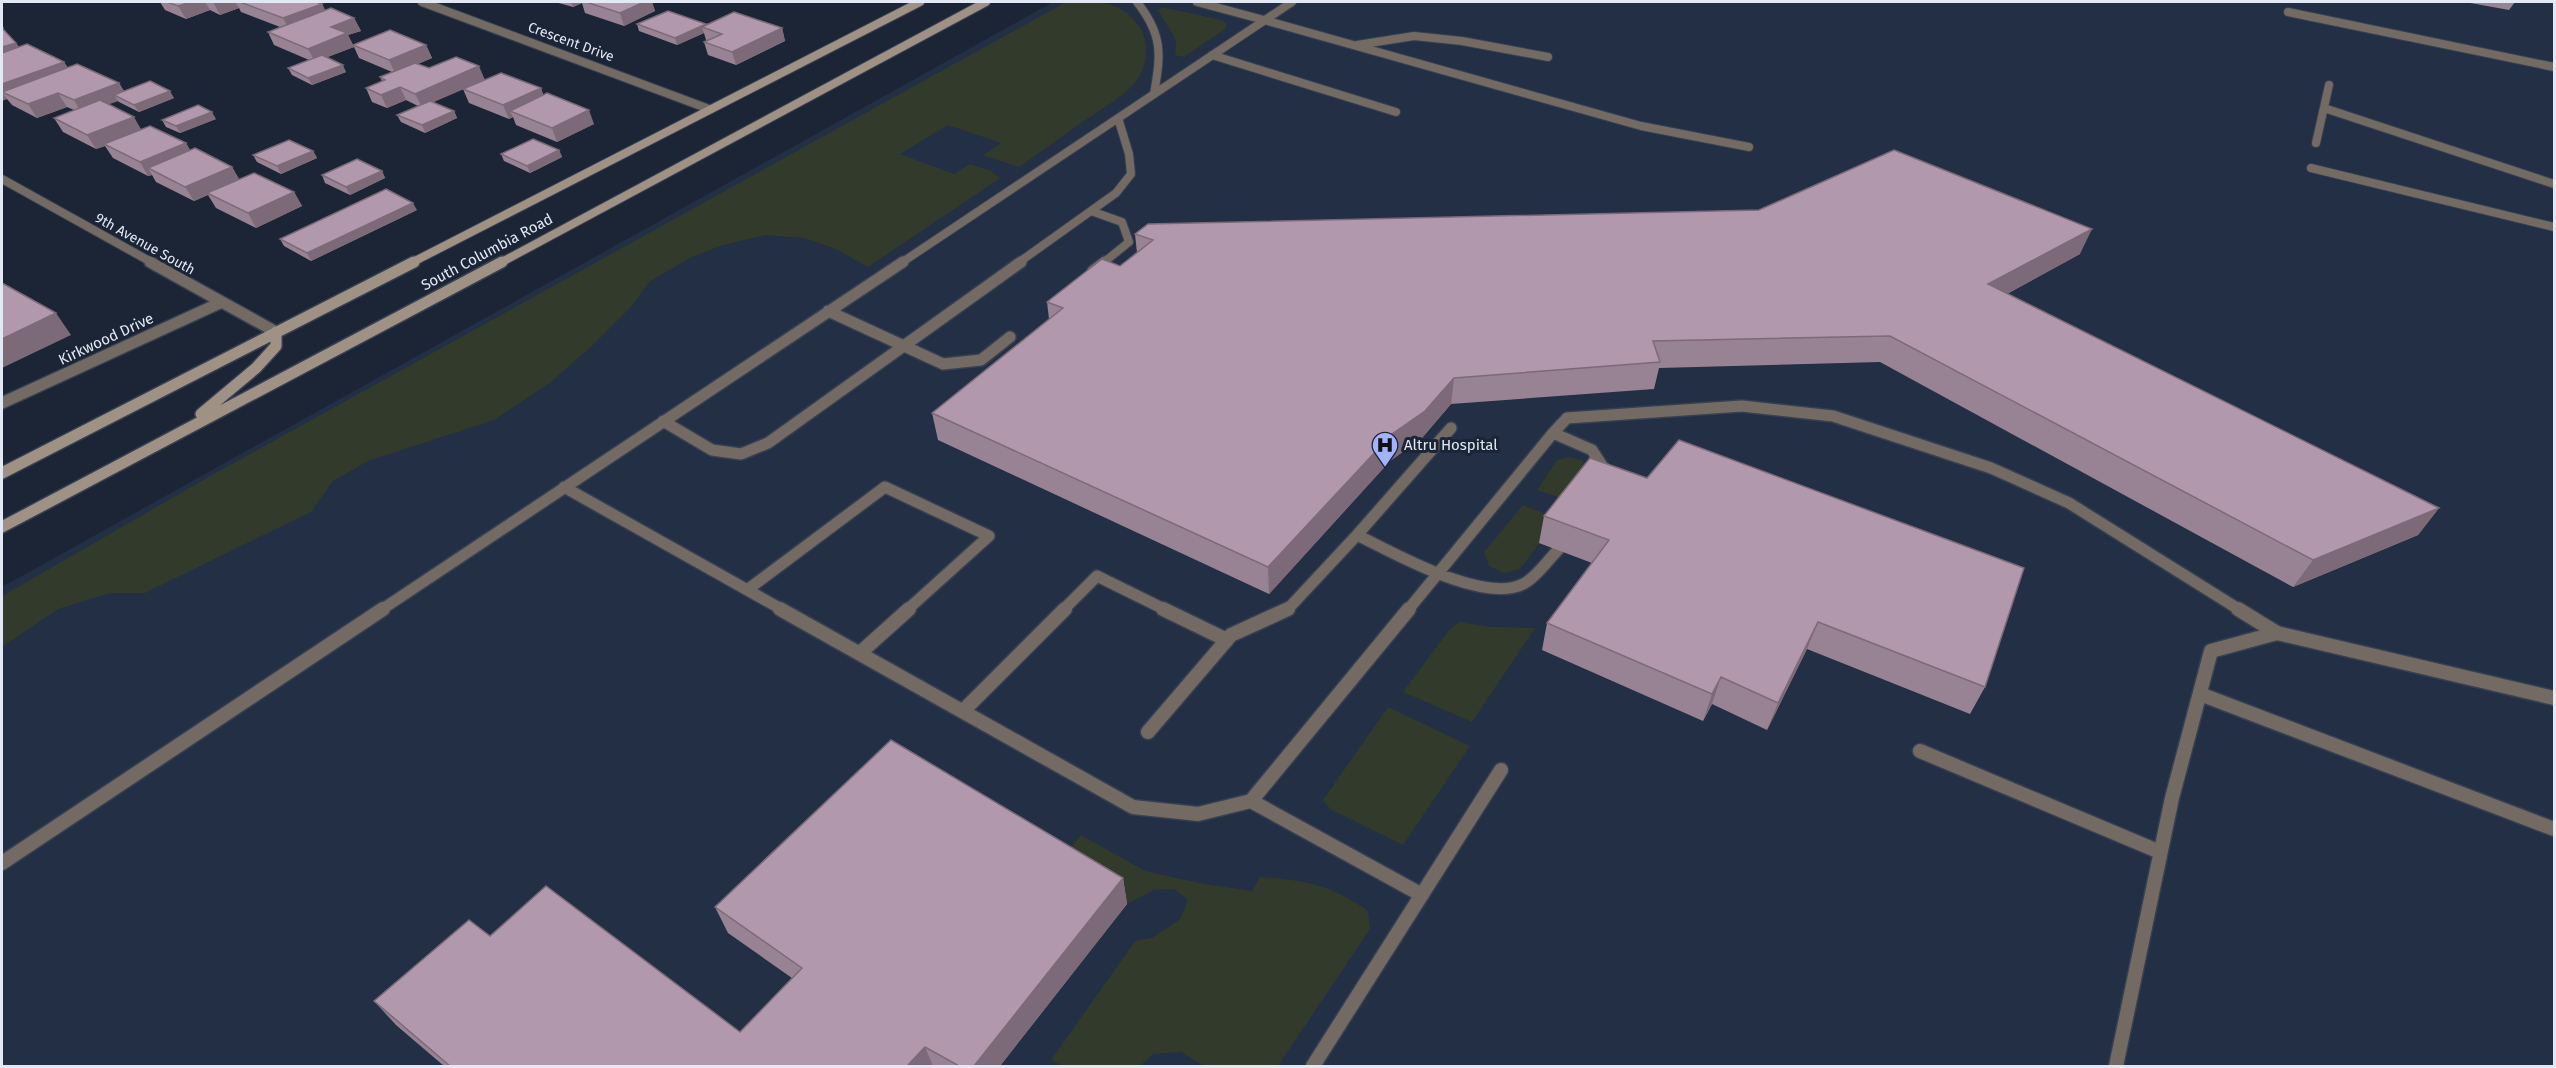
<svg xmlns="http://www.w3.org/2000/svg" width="2556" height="1068" viewBox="0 0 2556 1068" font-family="'Fira Sans',sans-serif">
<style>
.built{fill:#222f45}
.green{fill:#313a2b}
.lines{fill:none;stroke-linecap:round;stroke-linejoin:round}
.service-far2-casing{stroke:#374051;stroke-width:10}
.service-far1-casing{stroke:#374051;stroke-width:14}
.service-casing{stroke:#374051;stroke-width:17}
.minor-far1-casing{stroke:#374051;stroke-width:10}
.minor-casing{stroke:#374051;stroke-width:14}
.secondary-far1-casing{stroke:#374051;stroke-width:10}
.secondary-casing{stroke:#374051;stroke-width:14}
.service-far2{stroke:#726a63;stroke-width:8}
.service-far1{stroke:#726a63;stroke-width:11}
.service{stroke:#726a63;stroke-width:14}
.minor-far1{stroke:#726a63;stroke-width:8}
.minor{stroke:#726a63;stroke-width:11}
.secondary-far1{stroke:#9f9285;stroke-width:8}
.secondary{stroke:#9f9285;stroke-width:11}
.wall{fill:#988394}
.shaded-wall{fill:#7c6a78}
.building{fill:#b198ac;stroke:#7c6a78;stroke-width:1.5}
.labels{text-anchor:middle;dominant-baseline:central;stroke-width:6;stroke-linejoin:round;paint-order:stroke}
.far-street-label{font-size:14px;fill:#e2e9f5;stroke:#1b2536}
.street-label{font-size:15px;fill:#e2e9f5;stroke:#1b2536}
.poi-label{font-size:15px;fill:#e2e9f5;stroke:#1b2536;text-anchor:start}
</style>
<rect width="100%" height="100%" fill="#1b2536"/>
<path class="built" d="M1053,2H2554V1066H2V587Z"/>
<path class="green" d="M1066,2C1098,1 1123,0 1141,29C1150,46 1147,69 1134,84C1122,97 1105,107 1090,117C1066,134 1043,150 1019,167L983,155L1001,143L948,125L900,154L954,174L970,164L991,171L1000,178L868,267L834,248L804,238L765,235L720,246L688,259L649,282L631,307L594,344L551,382L494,420L368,461L333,481L311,512L145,593H110L58,609L2,647V596L212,475Z
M1162,7L1221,20L1227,24L1225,29L1184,57L1175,55L1176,40L1158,10Z
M1569,457L1582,460L1587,471L1572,502L1537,490L1557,460Z
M1523,505L1558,519L1520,569L1504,573L1489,566L1484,552Z
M1459,622L1492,627L1535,628L1472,722L1403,692L1449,630Z
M1388,707L1470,746L1403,845L1330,809L1323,800Z
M1081,835L1145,871L1204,884L1252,891L1260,877C1305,880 1330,884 1368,911L1370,929L1278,1066H1204L1181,1052L1153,1054L1140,1066H1062L1051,1060L1135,941L1152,938L1180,919L1188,900L1174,889L1154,890L1127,904L1057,863Z"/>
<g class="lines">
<g class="service-far2-casing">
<path id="service-far2" d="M1137,2C1163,35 1161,54 1154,94
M2288,12L2554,67
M1264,20L1641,126L1749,147
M1357,45L1414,36L1462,41L1548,57
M1212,55L1396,112
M2324,108L2554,184
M2316,143L2329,85
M2311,168L2554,227
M1091,211L1122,222L1129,242L1103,263
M901,263L1292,2
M1018,263L1116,193L1131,174L1129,154L1118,118"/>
</g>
<g class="service-far1-casing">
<path id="service-far1" d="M1093,271L1105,262
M828,311L943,364L981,360L1010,337
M663,421L712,450L741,454L768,443L1021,262
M1553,433L1567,418L1742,406L1833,416L1991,468L2069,503L2240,610
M564,487L783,610
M1357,535L1451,428
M747,590L885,487L989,536L907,610
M381,610L903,262
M1063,610L1097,576L1166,610
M1287,610L1357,535C1394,553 1486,606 1525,583C1537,576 1548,560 1558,550
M1408,610L1553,433L1592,450L1603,467L1602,475"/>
</g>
<g class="service-casing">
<path id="service" d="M780,609L1133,807L1198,814L1251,801L1409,609
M1163,609L1227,640
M2238,609L2277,633
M860,653L909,609
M2200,694L2554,829
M963,711L1065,609
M1148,732L1231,635L1288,609
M1920,751L2160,852
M1251,801L1422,895
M2,863L383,609
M1313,1066L1501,770
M2116,1066L2172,798L2211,651L2277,633L2554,698"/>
</g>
<g class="minor-far1-casing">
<path id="minor-far1" d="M422,2L709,109
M1197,2L1264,20
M2,179L153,263"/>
</g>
<g class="minor-casing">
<path id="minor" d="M150,262L276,332
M2,403L222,302"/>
</g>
<g class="secondary-far1-casing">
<path id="secondary-far1" d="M411,263L920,2
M500,263L986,2"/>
</g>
<g class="secondary-casing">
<path id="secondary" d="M201,414L256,368L276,346V332
M2,473L414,262
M2,527L502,262"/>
</g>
<use href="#service-far2" class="service-far2"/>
<use href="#service-far1" class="service-far1"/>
<use href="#service" class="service"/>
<use href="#minor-far1" class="minor-far1"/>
<use href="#minor" class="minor"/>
<use href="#secondary-far1" class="secondary-far1"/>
<use href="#secondary" class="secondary"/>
</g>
<path class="wall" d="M160,2H316L322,4L325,10L354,18L361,31L348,35L353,45H426L432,58L418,64L429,68L484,80L541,88L543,95L594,124L557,142L516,125L513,117L509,119L469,103L463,89L433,102L454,111L457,118L425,133L401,122L397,115L418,106L406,100L387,108L372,102L366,88L382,81L380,77L392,72L359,58L354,47L327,57L346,72L312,85L292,75L288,68L309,60L274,45L268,32L280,27L241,12L239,8L220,15L210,10L186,19L165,10Z
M555,2H652L655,11L624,26L585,13L582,3L573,7Z
M2465,2H2515L2509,10Z
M637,24H706L782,28L785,41L736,65L708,55L704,42L708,40H706L704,33L677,45L639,31Z
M2,25L4,28L2,29L16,43L19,47L64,62L68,68L119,83L124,91L174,98L139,112L119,102L118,101L108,104L141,129L186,143L190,150L232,167L239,179L294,192L302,206L256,228L216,208L208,195L194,201L156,182L152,175L148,176L113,158L105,146L96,149L63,132L54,118L74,110L67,107L37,118L12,105L7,99L2,100Z
M216,119L180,133L166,127L162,120Z
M559,150L562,157L530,173L504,161L501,154Z
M313,151L317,158L281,174L257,162L253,155Z
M382,171L385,178L350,195L325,183L322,175Z
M417,210L311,261L284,246L280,239Z
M1135,234L2080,254L2007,294L2439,508L2418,535L2293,587L1880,362L1659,368L1654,389L1451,404L1422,438L1390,461L1269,594L938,440L932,413L1049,319L1047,302L1120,266L1137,253Z
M1590,458L1985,687L1970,714L1807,649L1767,730L1712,704L1703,721L1542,650L1547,623L1592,563L1539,543L1544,516Z
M1123,878L1127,904L1000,1066H444L396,1025L374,1001L490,936L740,1032L792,978L728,933L715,907Z"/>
<path class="shaded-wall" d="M191,2H205L210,10L186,19L178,6Z
M213,2H235L239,8L220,15Z
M571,2H581L582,3L573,7Z
M644,2H652L655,11L624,26L620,13Z
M322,4L328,17L290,31L283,18Z
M354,18L361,31L348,35L354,47L315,62L308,49L331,27Z
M706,24L702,27L704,33L677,45L675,38Z
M782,28L785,41L736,65L732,52Z
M16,43L25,56L2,63V47Z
M426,45L432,58L395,73L389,60Z
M64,62L72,75L2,92L7,99L2,101V84Z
M343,65L346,72L312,85L308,78Z
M479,66L485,80L422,107L415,94Z
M119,83L127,97L114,95L118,101L82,114L74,100Z
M400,87L406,100L387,108L381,95Z
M541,88L546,102L510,111L513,117L509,119L503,105Z
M170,91L174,98L139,112L134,105Z
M58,93L67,107L37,118L28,104Z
M589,110L594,124L557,142L552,128Z
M454,111L457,118L425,133L422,125Z
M212,112L216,119L180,133L176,126Z
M134,117L142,131L104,144L105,146L96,149L87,135Z
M186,143L194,157L148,168L152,175L148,176L140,162Z
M559,150L562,157L530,173L527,166Z
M313,151L317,158L281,174L277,166Z
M232,167L240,181L207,193L208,195L194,201L185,187Z
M382,171L385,178L350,195L346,187Z
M294,192L302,206L256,228L248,213Z
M413,203L417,210L311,261L307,253Z
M2092,229L2080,254L1977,310L1988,284Z
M56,313L71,335L2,368V339Z
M1454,378L1451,404L1422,438L1390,461L1269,594L1268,567L1392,434Z
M2439,508L2418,535L2293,587L2313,560Z
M1818,622L1807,649L1767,730L1778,703Z
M1721,677L1712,704L1703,721L1712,694Z
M1123,878L1127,904L1000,1066H974Z
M925,1047L933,1066H907Z"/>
<path class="building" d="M167,2H191L178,6Z
M240,2H316L322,4L283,18Z
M586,2H644L620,13Z
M331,8L354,18L331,27L347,33L308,49L268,32Z
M668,11L706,24L675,38L637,24Z
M734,12L782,28L732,52L704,42L722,34L702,27Z
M2,28L16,43L2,47Z
M390,30L426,45L389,60L353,45Z
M27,44L64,62L2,84V53Z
M322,55L343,65L308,78L288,68Z
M456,57L479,66L415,94L400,87L381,95L366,88L385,80L380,77L415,63L429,68Z
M77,64L119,83L74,100L58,93L28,104L2,92Z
M501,73L541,88L503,105L463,89Z
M150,81L170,91L134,105L114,95Z
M547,93L589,110L552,128L510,111Z
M100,100L134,117L87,135L54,118Z
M430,101L454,111L422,125L397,115Z
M198,105L212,112L176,126L162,120Z
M150,126L186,143L140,162L104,144Z
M533,139L559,150L527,166L501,154Z
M289,140L313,151L277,166L253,155Z
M195,148L232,167L185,187L148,168Z
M1894,150L2092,229L1988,284L2439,508L2313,560L1890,336L1653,341L1660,362L1454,378L1425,411L1392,434L1268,567L932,413L1063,308L1047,302L1102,259L1120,266L1153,240L1135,234L1148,224L1759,210Z
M357,159L382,171L346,187L322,175Z
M254,173L294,192L248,213L207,193Z
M386,189L413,203L307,253L280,239Z
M2,283L56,313L2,339Z
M1679,440L2024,568L1985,687L1818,622L1778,703L1721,677L1712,694L1547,623L1609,540L1544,516L1590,458L1647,478Z
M891,740L1123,878L974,1066H959L925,1047L907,1066H450L374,1001L469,920L490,936L546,886L740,1032L802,968L715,907Z"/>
<defs>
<g id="hospital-pin" transform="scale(1.35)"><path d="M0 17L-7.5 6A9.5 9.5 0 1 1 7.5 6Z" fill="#a3b2fd" stroke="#1b2536"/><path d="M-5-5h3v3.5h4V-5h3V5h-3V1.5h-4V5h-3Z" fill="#111"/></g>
</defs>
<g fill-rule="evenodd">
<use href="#hospital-pin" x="1385" y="445"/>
</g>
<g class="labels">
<g class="far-street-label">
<text transform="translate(571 42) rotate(20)">Crescent Drive</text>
<text transform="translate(145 244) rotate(29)">9th Avenue South</text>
</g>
<g class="street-label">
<text transform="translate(487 252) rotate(-28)">South Columbia Road</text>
<text transform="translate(106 339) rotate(-25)">Kirkwood Drive</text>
</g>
<g class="poi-label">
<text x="1404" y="445">Altru Hospital</text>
</g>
</g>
<rect width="2556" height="1068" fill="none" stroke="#e2e9f5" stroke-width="6"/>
</svg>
